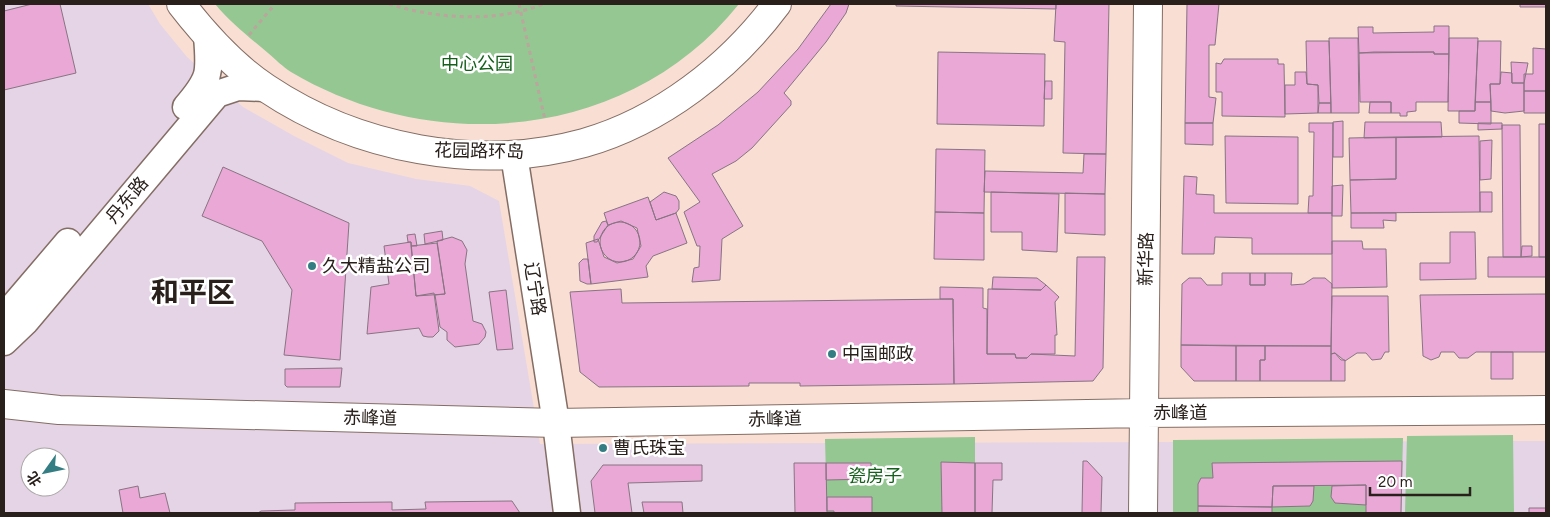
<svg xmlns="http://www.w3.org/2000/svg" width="1550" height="517" viewBox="0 0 1550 517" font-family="Figtree,'Noto Sans SC',sans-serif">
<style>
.commercial{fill:#e4d4e6;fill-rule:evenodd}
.green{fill:#94c792}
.building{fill:#e9a8d6;stroke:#887482}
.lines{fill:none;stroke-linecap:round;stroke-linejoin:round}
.street-casing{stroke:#846d64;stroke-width:29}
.secondary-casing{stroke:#846d64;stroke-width:30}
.path{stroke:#bba59c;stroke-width:3;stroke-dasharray:4 4;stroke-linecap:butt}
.street{stroke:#fff;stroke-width:26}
.secondary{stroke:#fff;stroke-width:28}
.poi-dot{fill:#347d82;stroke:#fff;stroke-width:2}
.labels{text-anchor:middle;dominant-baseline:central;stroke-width:5;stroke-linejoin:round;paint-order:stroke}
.park-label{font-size:18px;fill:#14601a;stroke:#fff}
.street-label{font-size:18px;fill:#29201c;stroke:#fff}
.poi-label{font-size:18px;fill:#29201c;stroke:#fff;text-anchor:start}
.town-label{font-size:28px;font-weight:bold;fill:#29201c;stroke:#fff}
</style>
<rect width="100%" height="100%" fill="#f9ded3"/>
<path class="commercial" d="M4,4H148L160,24L187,57L243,107L294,136L348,163L416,179L470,186L499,201L540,444L1546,441V513H4ZM30,457H60V487H30Z"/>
<path class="green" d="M215,4H739C631,139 436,158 291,72C283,67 275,59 268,53C249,37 231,23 215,4Z
M1513,435L1514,513H1405L1407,436Z
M975,437V513H827L825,439Z
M1403,438L1401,513H1173V440Z"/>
<path class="building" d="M32,4H60L76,73L4,90V11Z
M831,4H849L846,13L826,42L784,93L791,101V105L752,148L736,161L712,174L743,226L722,239L720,280L692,282L694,268L699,267L700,246H697L684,212L700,202L668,158L718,125L758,92L798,49Z
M896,4H1056V9L896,6Z
M1056,4H1109L1106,154L1063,153L1065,42L1054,41Z
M1187,4H1219L1215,45H1209V97L1216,98L1213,123H1185Z
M1520,4H1546V7H1520Z
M1434,26H1449V54H1434V52L1359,53L1358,27H1373V33L1434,32Z
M1329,38H1358L1359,113H1331Z
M1449,38H1478L1475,111H1448Z
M1306,41H1329L1331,103H1319L1318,85L1307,84Z
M1478,41H1501L1500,84H1490L1491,102H1475Z
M1533,48L1546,49V91H1524V74H1533Z
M938,52L1045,54L1044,126L937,124Z
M1374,52H1434V54H1449L1448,102H1416V111L1407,112V116H1400V113H1391V102H1360L1359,53Z
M1224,59H1278V64H1284L1285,117L1222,116V92H1216V63L1221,64Z
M1511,62L1528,63L1524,83H1512Z
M1295,72H1306L1307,84L1318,85V113L1285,114V85H1295Z
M1501,72L1512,73V83H1524V111L1505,113L1491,111L1490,84H1500Z
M1045,81H1052V99H1044Z
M1524,91H1546V113H1524Z
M1370,102H1391V113H1369Z
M1475,102H1491V124L1459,123V111H1475Z
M1319,103H1331V113H1318Z
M1343,121V157H1333V122Z
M1365,122H1441L1442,137L1364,138Z
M1185,123H1213V145L1185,144Z
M1309,123H1333L1332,213H1308L1309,196H1313L1314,132H1309Z
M1478,123H1502V129L1478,130Z
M1539,124H1546V257H1539Z
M1502,125H1520L1521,257H1503Z
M1225,136L1298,137V204L1226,203Z
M1479,136L1480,212L1351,213L1350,180L1396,179V137Z
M1396,137V179L1350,180L1349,138Z
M1492,140L1491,179L1480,180V141Z
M936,149L985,150L984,213L935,212Z
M1084,154H1106L1105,194L984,192L985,171L1083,173Z
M223,167L349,223L340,360L284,355L292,290L262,241L202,216Z
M1184,176L1197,177L1196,194L1214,195V213H1332V254H1252V238L1215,237L1214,254H1182Z
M1343,185L1342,216H1332V186Z
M664,192L676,196L679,201V209L676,213L656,220L650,202Z
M991,192L1059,194L1057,252L1022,250V232H991Z
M1480,192H1492V212H1480Z
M1065,193L1105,194V235L1065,233Z
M648,197L656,220L676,213L687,243L653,256L646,266L648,277L591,284L586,243L598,239L604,257L617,263L633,259L641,246L637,228L621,221L608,225L604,213Z
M935,212L984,213V260L934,259Z
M1351,213H1396V221L1383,220L1384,228H1351Z
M606,221L608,225L597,242H594V236L602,222Z
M600 242a20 20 0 1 1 40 0a20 20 0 1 1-40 0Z
M442,231L443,240L425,244L424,234Z
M1450,232H1475L1476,279L1420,280V263H1450Z
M415,234L417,246H411V242H408L407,235Z
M452,237L462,241L467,250L465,264L473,321L482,324L486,332L485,337L479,344L455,347L447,340V332L440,327L435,295L445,294L437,241Z
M1332,241H1362L1363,249H1386L1387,287L1332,288Z
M411,242L416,296L434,293L439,331L433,337H428L423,336L419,328L367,334L371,287L389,284L384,246Z
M437,243L445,294L416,296L411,246Z
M1522,246H1532V256L1521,257Z
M1077,257H1105L1103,368L1093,381L954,384L953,299H940V287L983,288V308L987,309V354H1015L1016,358H1027L1031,354L1075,356Z
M1488,257H1546V277H1488Z
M583,259H588L591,284H587L580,281L579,263Z
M1222,273H1250V285H1265V273H1292L1291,285L1304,284L1313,278H1325L1332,284L1331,346L1181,345L1182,284L1189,278H1201L1207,285H1222Z
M1250,273H1265V285H1250Z
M993,277L1037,278L1046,285L1041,290L992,289Z
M1046,285L1059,297L1055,302L1057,335H1055V354H1031L1027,358H1016L1015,354H987L988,289L1041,290Z
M621,289L622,303L953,299L954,384L800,386V383H749V386L599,387L580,372L570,292Z
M506,290L513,349L497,350L489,292Z
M1546,294V352H1476L1468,358H1459L1454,352H1441L1439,357L1431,360L1423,356L1420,295Z
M1332,296H1388L1389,352H1385L1381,359L1372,360L1366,353H1357L1345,361L1335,353L1331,354Z
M1181,345L1236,346V381H1194L1181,367Z
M1236,346H1265V360H1260V381H1236Z
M1265,346H1331V381H1260V360H1265Z
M1491,352H1513V379H1491Z
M1335,353L1341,360H1345V381H1331V354Z
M342,368L340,387H287L285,385V369Z
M1083,461H1087L1102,477L1101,513H1082Z
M1402,461L1401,513H1366V485L1273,486L1272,507L1198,506V484L1201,478H1213L1212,463Z
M941,462L975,463V513H942Z
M794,463H826L827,513H795Z
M826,463H871V479L826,480Z
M975,463H1002V480H993L992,513H975Z
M603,465H702V481L628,483L632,513H595L591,481Z
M1366,485V505L1335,503L1331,497L1332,486Z
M138,486L140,498L165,493L170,513H123L119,490Z
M1273,486H1314L1313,501L1310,506L1272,507Z
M827,497H872V513H834V511H827Z
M512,501L520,513H258L261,511L295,510V503L392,502V510L426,509L425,502Z
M642,502H682L683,513H644Z
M1198,506L1272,507V513H1198Z
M1529,508H1546V513H1529Z"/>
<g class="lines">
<g class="street-casing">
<path id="street" d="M186,107C211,78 210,73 207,36
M514,155L556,423L567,513
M4,317L68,242
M4,342L26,321L217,94L238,87L265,88"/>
</g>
<g class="secondary-casing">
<path id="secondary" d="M181,4C205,35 233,66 266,88C357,149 478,172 584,143C661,121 730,67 777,4
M4,404L59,410L556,423L1144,413L1546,410
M1143,513L1148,4"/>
</g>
<path class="path" d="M389,4C437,19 496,23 543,4
M519,4L545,120
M249,35L275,4"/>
<use href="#street" class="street"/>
<use href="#secondary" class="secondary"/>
</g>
<g class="poi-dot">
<circle cx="312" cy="266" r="5"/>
<circle cx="832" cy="354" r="5"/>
<circle cx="603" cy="448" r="5"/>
</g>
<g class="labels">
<g class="park-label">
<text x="477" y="64">中心公园</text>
<text x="875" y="476">瓷房子</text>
</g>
<g class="street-label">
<text transform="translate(479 151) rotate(1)">花园路环岛</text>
<text transform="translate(127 200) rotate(-50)">丹东路</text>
<text transform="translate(1146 259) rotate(-89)">新华路</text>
<text transform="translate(535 289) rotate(81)">辽宁路</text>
<text x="1180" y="413">赤峰道</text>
<text transform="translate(370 418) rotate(1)">赤峰道</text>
<text transform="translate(775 419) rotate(-1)">赤峰道</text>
</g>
<g class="poi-label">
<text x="322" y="266">久大精盐公司</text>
<text x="842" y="354">中国邮政</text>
<text x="613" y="448">曹氏珠宝</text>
</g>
<g class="town-label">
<text x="193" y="292">和平区</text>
</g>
</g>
<rect width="1550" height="517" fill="none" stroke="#29201c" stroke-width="10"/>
<g transform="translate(45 472) rotate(237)"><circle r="24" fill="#ffffff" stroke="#a9a6a4"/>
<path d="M0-4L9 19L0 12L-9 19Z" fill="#347d82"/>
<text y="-8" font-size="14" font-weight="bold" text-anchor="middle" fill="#29201c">北</text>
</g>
<path d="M1370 487v8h100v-8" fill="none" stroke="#29201c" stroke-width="2.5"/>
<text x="1378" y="487" font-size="15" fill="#29201c" stroke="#ffffff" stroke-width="4" paint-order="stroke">20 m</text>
</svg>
